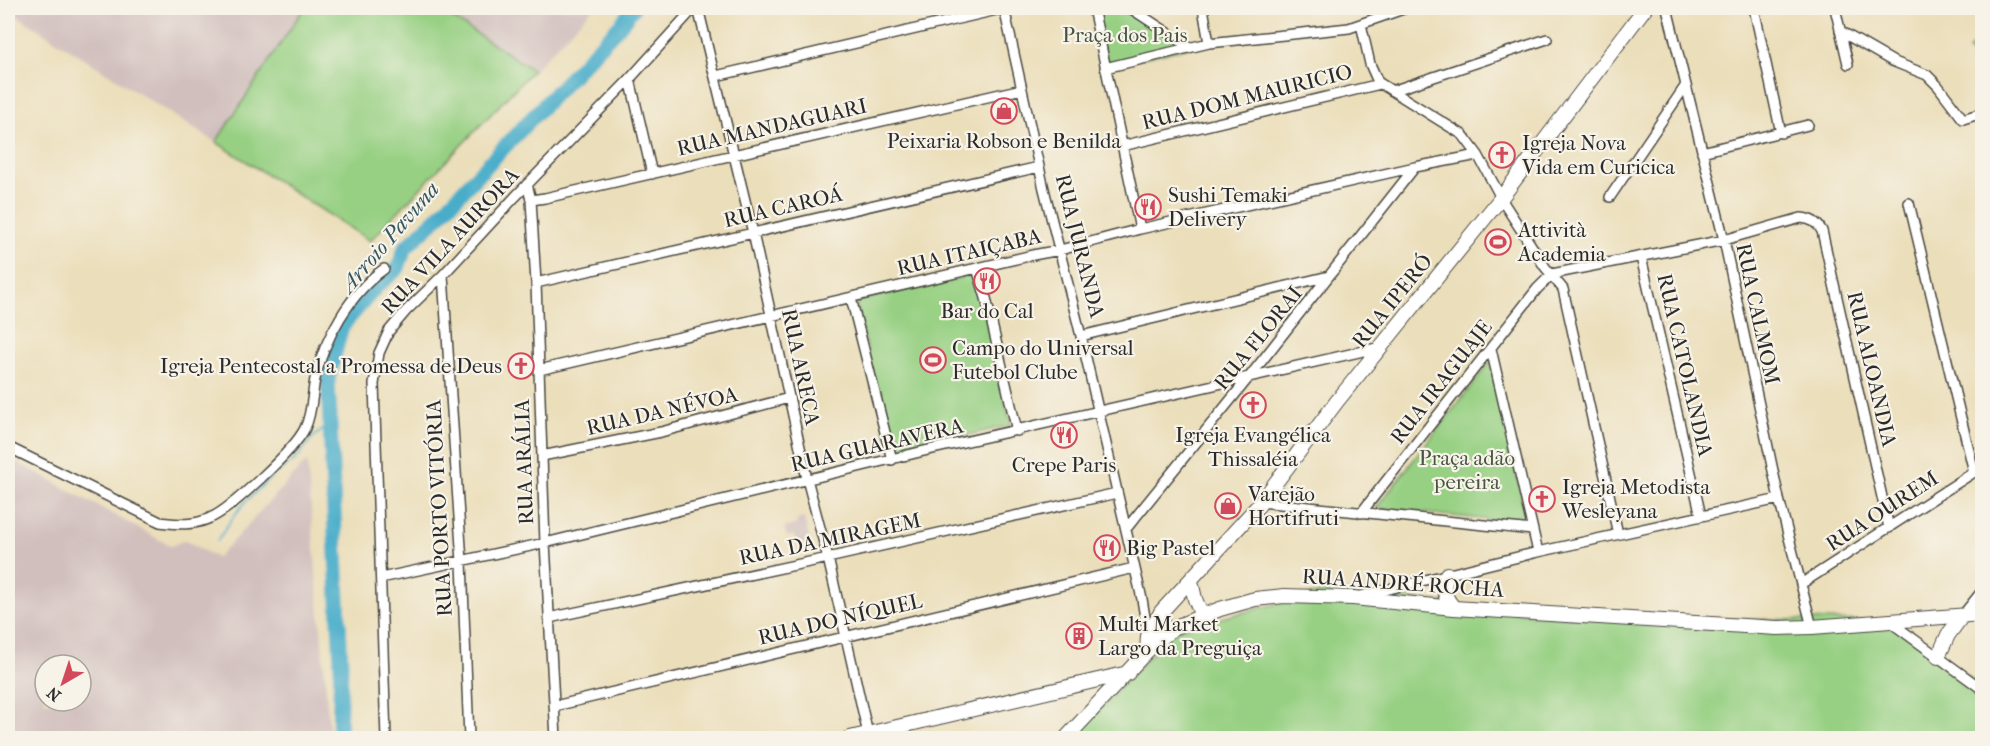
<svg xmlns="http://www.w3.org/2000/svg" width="1990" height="746" viewBox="0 0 1990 746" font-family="'IM FELL French Canon',serif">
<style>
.industrial{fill:#d1bfbd;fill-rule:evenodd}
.green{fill:#97d083;stroke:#617e57;stroke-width:1.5}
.forest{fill:#79b271;stroke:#526e4e;stroke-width:1.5}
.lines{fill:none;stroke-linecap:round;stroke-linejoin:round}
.stream{stroke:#4aadca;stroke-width:2}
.river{stroke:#4aadca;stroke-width:15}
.street-casing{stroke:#484640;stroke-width:12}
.secondary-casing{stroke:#484640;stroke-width:16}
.street{stroke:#fff;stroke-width:9}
.secondary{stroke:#fff;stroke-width:14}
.labels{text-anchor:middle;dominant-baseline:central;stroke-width:4.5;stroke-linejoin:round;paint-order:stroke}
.park-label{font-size:21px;fill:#465441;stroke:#f7f3e8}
.street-label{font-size:21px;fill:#2b2b2b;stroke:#f7f3e8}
.poi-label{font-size:21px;fill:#2b2b2b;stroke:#f7f3e8;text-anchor:start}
.water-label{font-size:22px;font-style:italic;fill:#365863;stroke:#f7f3e8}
</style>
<rect width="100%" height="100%" fill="#f7f3e8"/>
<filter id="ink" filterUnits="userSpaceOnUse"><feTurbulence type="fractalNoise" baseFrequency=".0167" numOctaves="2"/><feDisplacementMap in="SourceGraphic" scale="12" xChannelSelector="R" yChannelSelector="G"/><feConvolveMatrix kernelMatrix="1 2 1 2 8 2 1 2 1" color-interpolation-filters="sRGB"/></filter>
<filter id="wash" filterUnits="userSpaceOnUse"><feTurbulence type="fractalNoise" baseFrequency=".008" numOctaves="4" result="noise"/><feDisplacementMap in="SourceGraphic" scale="24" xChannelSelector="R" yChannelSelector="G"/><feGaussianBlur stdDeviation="1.35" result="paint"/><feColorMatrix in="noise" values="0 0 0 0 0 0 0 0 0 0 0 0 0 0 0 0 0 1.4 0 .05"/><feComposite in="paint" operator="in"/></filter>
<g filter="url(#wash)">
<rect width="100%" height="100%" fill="#ebdeba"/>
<path class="industrial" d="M8,8H593L370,241L8,10Z
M8,457L171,546L185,540L217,558L307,461L330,738H8ZM45,665H81V701H45Z
M804,518L810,542L797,545L794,535L787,536L784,528L797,524V520Z"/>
<path class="green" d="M304,8H437L533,70L370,241L216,142Z
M1093,8H1130L1190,47L1107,66Z
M976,274L1011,425L901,451L890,447L856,303L861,300Z
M1491,361L1528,524L1376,508Z
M1331,590L1561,617L1894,621L1982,687V738H1073L1174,630Z"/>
<path class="forest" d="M1982,26V73L1968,50L1976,42Z"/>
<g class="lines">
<path class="stream" d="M217,541L236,513L247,500L272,476L296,459L311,439L330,424"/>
<path class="river" d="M339,738L341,665L328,379L342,326L377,286L398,268L405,248L437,218L621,24L633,8"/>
</g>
</g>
<g filter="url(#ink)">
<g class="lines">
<g class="street-casing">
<path id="street" d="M698,8L753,233L807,479L828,558L868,734
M1004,8L1044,189L1081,336L1142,599L1148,636
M1093,8L1140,229
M1130,8L1190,47
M1203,8L1209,43
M1667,8L1724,240L1779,499L1812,627
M1754,8L1781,133
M1835,8L1848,64
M1361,24L1370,64L1378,82L1463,135L1478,155L1505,205L1545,267L1563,289L1618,534
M1840,31L1892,61L1927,75L1938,86L1963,119L1982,113
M1105,68L1209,43L1349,28L1406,8
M716,76L1005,8
M630,79L652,174
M1392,91L1547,39
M1122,146L1380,84
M1702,152L1808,125
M527,184L531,200L536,283L545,543L556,738
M1610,197L1686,85
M531,200L545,198L1022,89
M1909,203L1974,472
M1641,257L1701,516
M977,268L986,298L1017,431
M443,275L462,562L469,738
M536,283L1039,167
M851,298L892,460
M1081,336L1329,276
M1491,349L1538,552
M539,370L1033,255L1060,250L1140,229L1415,167L1478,155
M8,447L160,522C178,524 193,526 210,518C230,510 296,448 305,428C312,414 312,395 315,379C324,339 350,293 384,269
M542,456L661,432L789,398
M1260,502L1533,530
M1361,513L1537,289L1552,274L1724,240L1801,218C1811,219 1817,222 1822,231L1889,528
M1126,529L1250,376L1415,167
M381,578L545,543L924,451L1381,347
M1801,584L1982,467
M1361,596L1538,552L1779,499
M1962,616L1982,591
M549,618L828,558L1117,493
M1889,621L1982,689
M555,706L1134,568
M386,738L374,384L379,353L389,331L406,311L443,275L515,197L627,82L694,8"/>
</g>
<g class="secondary-casing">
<path id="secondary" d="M1447,574C1442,589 1444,597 1454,608
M1191,581L1195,599L1202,616
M1147,651L1148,636L1161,612L1258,506L1338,400L1501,198L1645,8
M1938,657L1948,635L1962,616
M850,738L1128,673
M1066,738L1147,651L1173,628L1220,609L1255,599L1284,596L1353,598L1454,608L1777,628L1812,627L1982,614"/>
</g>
<use href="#street" class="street"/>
<use href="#secondary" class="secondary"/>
</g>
</g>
<defs>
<g id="shop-ring" transform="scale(1.35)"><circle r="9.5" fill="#f7f3e8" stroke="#d1495b" stroke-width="1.5"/><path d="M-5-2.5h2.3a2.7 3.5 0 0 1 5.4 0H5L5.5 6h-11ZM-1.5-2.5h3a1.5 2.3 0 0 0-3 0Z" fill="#d1495b"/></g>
<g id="church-ring" transform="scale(1.35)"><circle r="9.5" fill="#f7f3e8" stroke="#d1495b" stroke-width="1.5"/><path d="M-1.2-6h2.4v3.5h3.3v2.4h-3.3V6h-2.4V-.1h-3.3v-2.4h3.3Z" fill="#d1495b"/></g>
<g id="restaurant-ring" transform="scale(1.35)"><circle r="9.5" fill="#f7f3e8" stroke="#d1495b" stroke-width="1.5"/><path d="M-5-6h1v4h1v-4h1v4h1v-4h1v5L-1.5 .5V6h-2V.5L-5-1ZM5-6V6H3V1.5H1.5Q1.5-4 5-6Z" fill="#d1495b"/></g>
<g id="stadium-ring" transform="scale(1.35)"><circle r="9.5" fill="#f7f3e8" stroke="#d1495b" stroke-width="1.5"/><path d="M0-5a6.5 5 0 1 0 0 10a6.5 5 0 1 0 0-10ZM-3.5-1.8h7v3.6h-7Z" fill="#d1495b"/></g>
<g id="building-ring" transform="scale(1.35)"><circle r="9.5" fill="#f7f3e8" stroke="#d1495b" stroke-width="1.5"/><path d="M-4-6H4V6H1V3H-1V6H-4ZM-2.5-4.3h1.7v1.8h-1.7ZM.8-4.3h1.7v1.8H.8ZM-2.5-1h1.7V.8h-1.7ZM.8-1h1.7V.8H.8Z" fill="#d1495b"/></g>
</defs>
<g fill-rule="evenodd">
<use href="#shop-ring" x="1004" y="111"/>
<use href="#church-ring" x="1502" y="155"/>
<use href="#restaurant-ring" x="1148" y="207"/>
<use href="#stadium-ring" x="1498" y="242"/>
<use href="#restaurant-ring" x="987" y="281"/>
<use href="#stadium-ring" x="933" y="360"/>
<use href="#church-ring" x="521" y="366"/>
<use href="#church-ring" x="1253" y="405"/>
<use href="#restaurant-ring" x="1064" y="435"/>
<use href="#church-ring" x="1542" y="499"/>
<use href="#shop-ring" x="1228" y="506"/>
<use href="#restaurant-ring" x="1107" y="548"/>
<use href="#building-ring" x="1079" y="636"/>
</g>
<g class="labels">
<g class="park-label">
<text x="1125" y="35">Praça dos Pais</text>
<text x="1467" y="458">Praça adão<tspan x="1467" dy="24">pereira</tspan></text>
</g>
<g class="street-label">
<text transform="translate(1247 97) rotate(-14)">RUA DOM MAURICIO</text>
<text transform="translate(772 127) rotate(-13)">RUA MANDAGUARI</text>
<text transform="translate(783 207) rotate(-13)">RUA CAROÁ</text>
<text transform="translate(450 241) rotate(-47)">RUA VILA AURORA</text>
<text transform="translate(1080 246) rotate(76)">RUA JURANDA</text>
<text transform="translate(969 252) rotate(-13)">RUA ITAIÇABA</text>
<text transform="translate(1392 301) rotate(-51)">RUA IPERÓ</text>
<text transform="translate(1758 314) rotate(78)">RUA CALMOM</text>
<text transform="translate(1258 338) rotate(-51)">RUA FLORAI</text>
<text transform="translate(1685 365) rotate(77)">RUA CATOLANDIA</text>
<text transform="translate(801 367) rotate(78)">RUA ARECA</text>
<text transform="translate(1872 369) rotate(77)">RUA ALOANDIA</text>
<text transform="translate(1441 382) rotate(-52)">RUA IRAGUAJE</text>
<text transform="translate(662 411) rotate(-13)">RUA DA NÉVOA</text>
<text transform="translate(877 445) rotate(-13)">RUA GUARAVERA</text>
<text transform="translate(524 462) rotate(-92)">RUA ARÁLIA</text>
<text transform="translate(439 508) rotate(-93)">RUA PORTO VITÓRIA</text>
<text transform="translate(1882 511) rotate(-33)">RUA OUREM</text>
<text transform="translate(830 539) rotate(-12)">RUA DA MIRAGEM</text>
<text transform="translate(1403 583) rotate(4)">RUA ANDRÉ ROCHA</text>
<text transform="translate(840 619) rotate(-13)">RUA DO NÍQUEL</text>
</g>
<g class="poi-label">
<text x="1004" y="141" text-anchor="middle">Peixaria Robson e Benilda</text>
<text x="1522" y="143">Igreja Nova<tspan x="1522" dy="24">Vida em Curicica</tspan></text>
<text x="1168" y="195">Sushi Temaki<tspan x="1168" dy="24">Delivery</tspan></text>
<text x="1518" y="230">Attività<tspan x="1518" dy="24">Academia</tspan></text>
<text x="987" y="311" text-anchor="middle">Bar do Cal</text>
<text x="952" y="348">Campo do Universal<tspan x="952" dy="24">Futebol Clube</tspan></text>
<text x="502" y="366" text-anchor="end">Igreja Pentecostal a Promessa de Deus</text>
<text x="1253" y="435" text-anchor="middle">Igreja Evangélica<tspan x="1253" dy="24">Thissaléia</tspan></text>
<text x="1064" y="465" text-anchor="middle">Crepe Paris</text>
<text x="1562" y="487">Igreja Metodista<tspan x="1562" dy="24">Wesleyana</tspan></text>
<text x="1248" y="494">Varejão<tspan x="1248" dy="24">Hortifruti</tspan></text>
<text x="1126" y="548">Big Pastel</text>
<text x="1098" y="624">Multi Market<tspan x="1098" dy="24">Largo da Preguiça</tspan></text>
</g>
<g class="water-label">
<text transform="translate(390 237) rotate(-49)">Arroio Pavuna</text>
</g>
</g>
<rect width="1990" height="746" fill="none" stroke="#f7f3e8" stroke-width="30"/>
<g transform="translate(63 683) rotate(219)"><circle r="28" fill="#f7f3e8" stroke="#a5a39c" stroke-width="1.5"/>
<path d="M0-4.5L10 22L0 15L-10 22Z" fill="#d1495b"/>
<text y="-9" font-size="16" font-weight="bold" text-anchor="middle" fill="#2b2b2b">N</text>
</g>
</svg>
